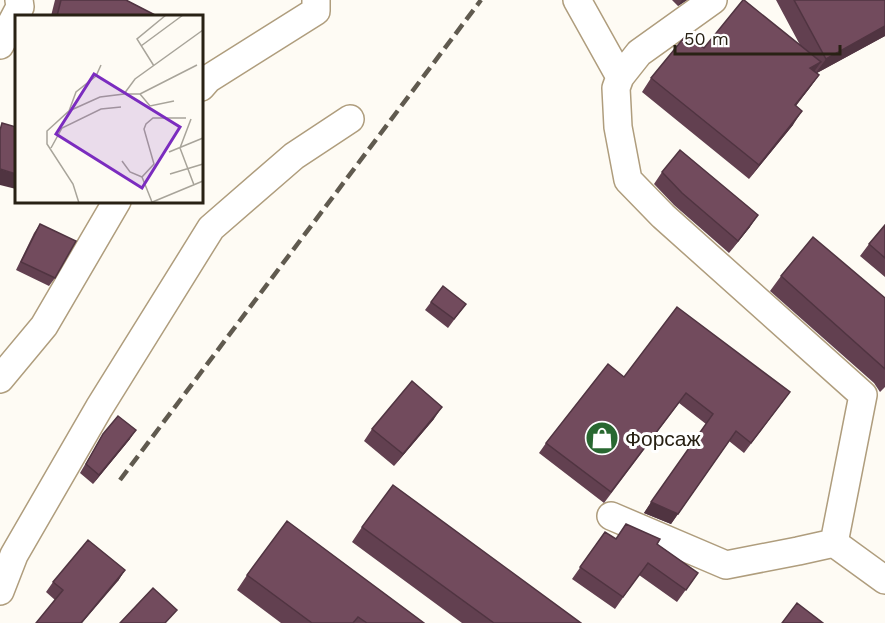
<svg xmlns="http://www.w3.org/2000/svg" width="885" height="623" viewBox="0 0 885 623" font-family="'Work Sans',sans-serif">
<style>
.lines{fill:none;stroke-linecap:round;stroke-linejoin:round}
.minor-casing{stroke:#af9d7d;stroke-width:30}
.minor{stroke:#fff;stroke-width:27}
.rail{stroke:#605a4f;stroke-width:4.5;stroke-dasharray:12 6;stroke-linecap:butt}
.wall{fill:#624050}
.shaded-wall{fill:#503441}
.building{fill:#724b5d;stroke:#503441;stroke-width:1.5}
.labels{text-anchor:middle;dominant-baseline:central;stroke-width:6;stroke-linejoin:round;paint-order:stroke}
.poi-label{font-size:21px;fill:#282114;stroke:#fff;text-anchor:start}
.inset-road{fill:none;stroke:#a8a49a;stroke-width:1.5}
.view{fill:#7b2cbf;fill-opacity:0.15;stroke:#7b2cbf;stroke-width:3}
.inset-edge{fill:none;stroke:#282114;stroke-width:3}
</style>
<rect width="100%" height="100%" fill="#fefbf4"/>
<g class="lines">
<g class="minor-casing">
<path id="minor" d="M577,0L620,77
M713,0L639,53L620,77L616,88L618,127L628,180L663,216L863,395L834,543L885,580
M0,45L20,7L19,0
M201,87L208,79L316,11V0
M0,379L44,326L117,201
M611,516L726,565L798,551L834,543
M0,591L14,555L99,408L211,228L294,156L350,119"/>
</g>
<use href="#minor" class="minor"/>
<path class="rail" d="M120,480L481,0"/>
</g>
<path class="wall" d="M55,0H126L157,16H51Z
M672,0H687L678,6Z
M776,0H885V36L817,73L819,75L796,106L793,125L749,179L642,92L651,78L704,48L800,45Z
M662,172L750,227L729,253L674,205L654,184Z
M40,224L55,278L49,286L16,270L34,233Z
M885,225V277L860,256L869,244Z
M781,276L885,298V387L880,392L874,383L770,291Z
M431,302L466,304L448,328L425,310Z
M624,377L790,392L744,453L729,441L671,524L644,513L706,424L679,403L604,503L539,453L546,443Z
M434,419L394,466L364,441L372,429Z
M103,434L130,439L93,484L80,473Z
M362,527L581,623H462L352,542Z
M605,532L616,539L657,544L698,573L677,602L639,575L615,609L572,579Z
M125,570L118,581L55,600L46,592L53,582Z
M247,575L424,623H281L237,590Z"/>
<path class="shaded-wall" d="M682,0H687L678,6Z
M885,26V36L815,74L826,59Z
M821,62L811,76L810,68Z
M819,75L809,89L785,119L795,105Z
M802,111L793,125L749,179L759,165Z
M0,169L16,174V189L0,185Z
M758,215L750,227L729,253L738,241Z
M442,407L434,419L394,466L403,454Z
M136,430L130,439L93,484L99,475Z
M736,431L671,524L644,513L651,502Z
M125,570L118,581L82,623H81Z"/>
<path class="building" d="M61,0H126L157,16H57Z
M743,0H744L821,62L810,68L819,75L795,105L802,111L759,165L651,78L687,34L704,48Z
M794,0H885V26L826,59Z
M2,123L16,127V174L0,169V130Z
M680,150L758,215L738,241L682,193L662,172Z
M40,224L76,241L55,278L21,262Z
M885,225V258L869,244Z
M813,237L885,298V369L781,276Z
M443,286L466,304L454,319L431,302Z
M677,307L790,392L751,443L736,431L678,514L651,502L713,414L686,393L611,492L546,443L608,364L624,377Z
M412,381L442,407L403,454L372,429Z
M118,416L136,430L99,475L86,464L103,434Z
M393,485L581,623H494L362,527Z
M287,521L424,623H367L358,617L353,623H312L247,575Z
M626,524L660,539L657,544L698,573L686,590L648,563L623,597L580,567L605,532L616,539Z
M88,540L125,570L81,623H36L63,590L53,582Z
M153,588L177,610L165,623H120Z
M797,603L823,623H782Z"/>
<defs>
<g id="shop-disc" transform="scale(1.725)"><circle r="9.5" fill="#296831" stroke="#fff"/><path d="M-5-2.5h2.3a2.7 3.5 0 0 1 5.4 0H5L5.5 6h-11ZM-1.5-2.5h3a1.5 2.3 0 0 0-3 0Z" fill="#fff"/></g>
</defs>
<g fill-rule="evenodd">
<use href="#shop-disc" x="602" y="438"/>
</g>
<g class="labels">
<g class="poi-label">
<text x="625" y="438">Форсаж</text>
</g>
</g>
<g transform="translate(15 15)">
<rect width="188" height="188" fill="#fefbf4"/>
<path class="inset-road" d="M126,31L168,0M139,51L122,24L151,0M110,79H125L135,91L159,86M125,79L182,50M54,96L61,77L81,61L86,50M176,104L165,133L179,170M36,133L47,113L86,94L106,92M154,137L188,123M107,146L115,157L127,162M155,159L188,149M137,187L127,162L139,149L129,114L131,109L138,103H171M64,188L58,169L32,129V116L54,96L85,82L109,79L120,64L188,15M135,188L188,166"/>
<path class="view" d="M79,59L165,112L127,173L41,119Z"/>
<rect width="188" height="188" class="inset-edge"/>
</g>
<path d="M675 45v9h165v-9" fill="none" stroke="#282114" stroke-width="3"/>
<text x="684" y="45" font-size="18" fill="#282114" stroke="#ffffff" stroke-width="4.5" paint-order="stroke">50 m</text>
</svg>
